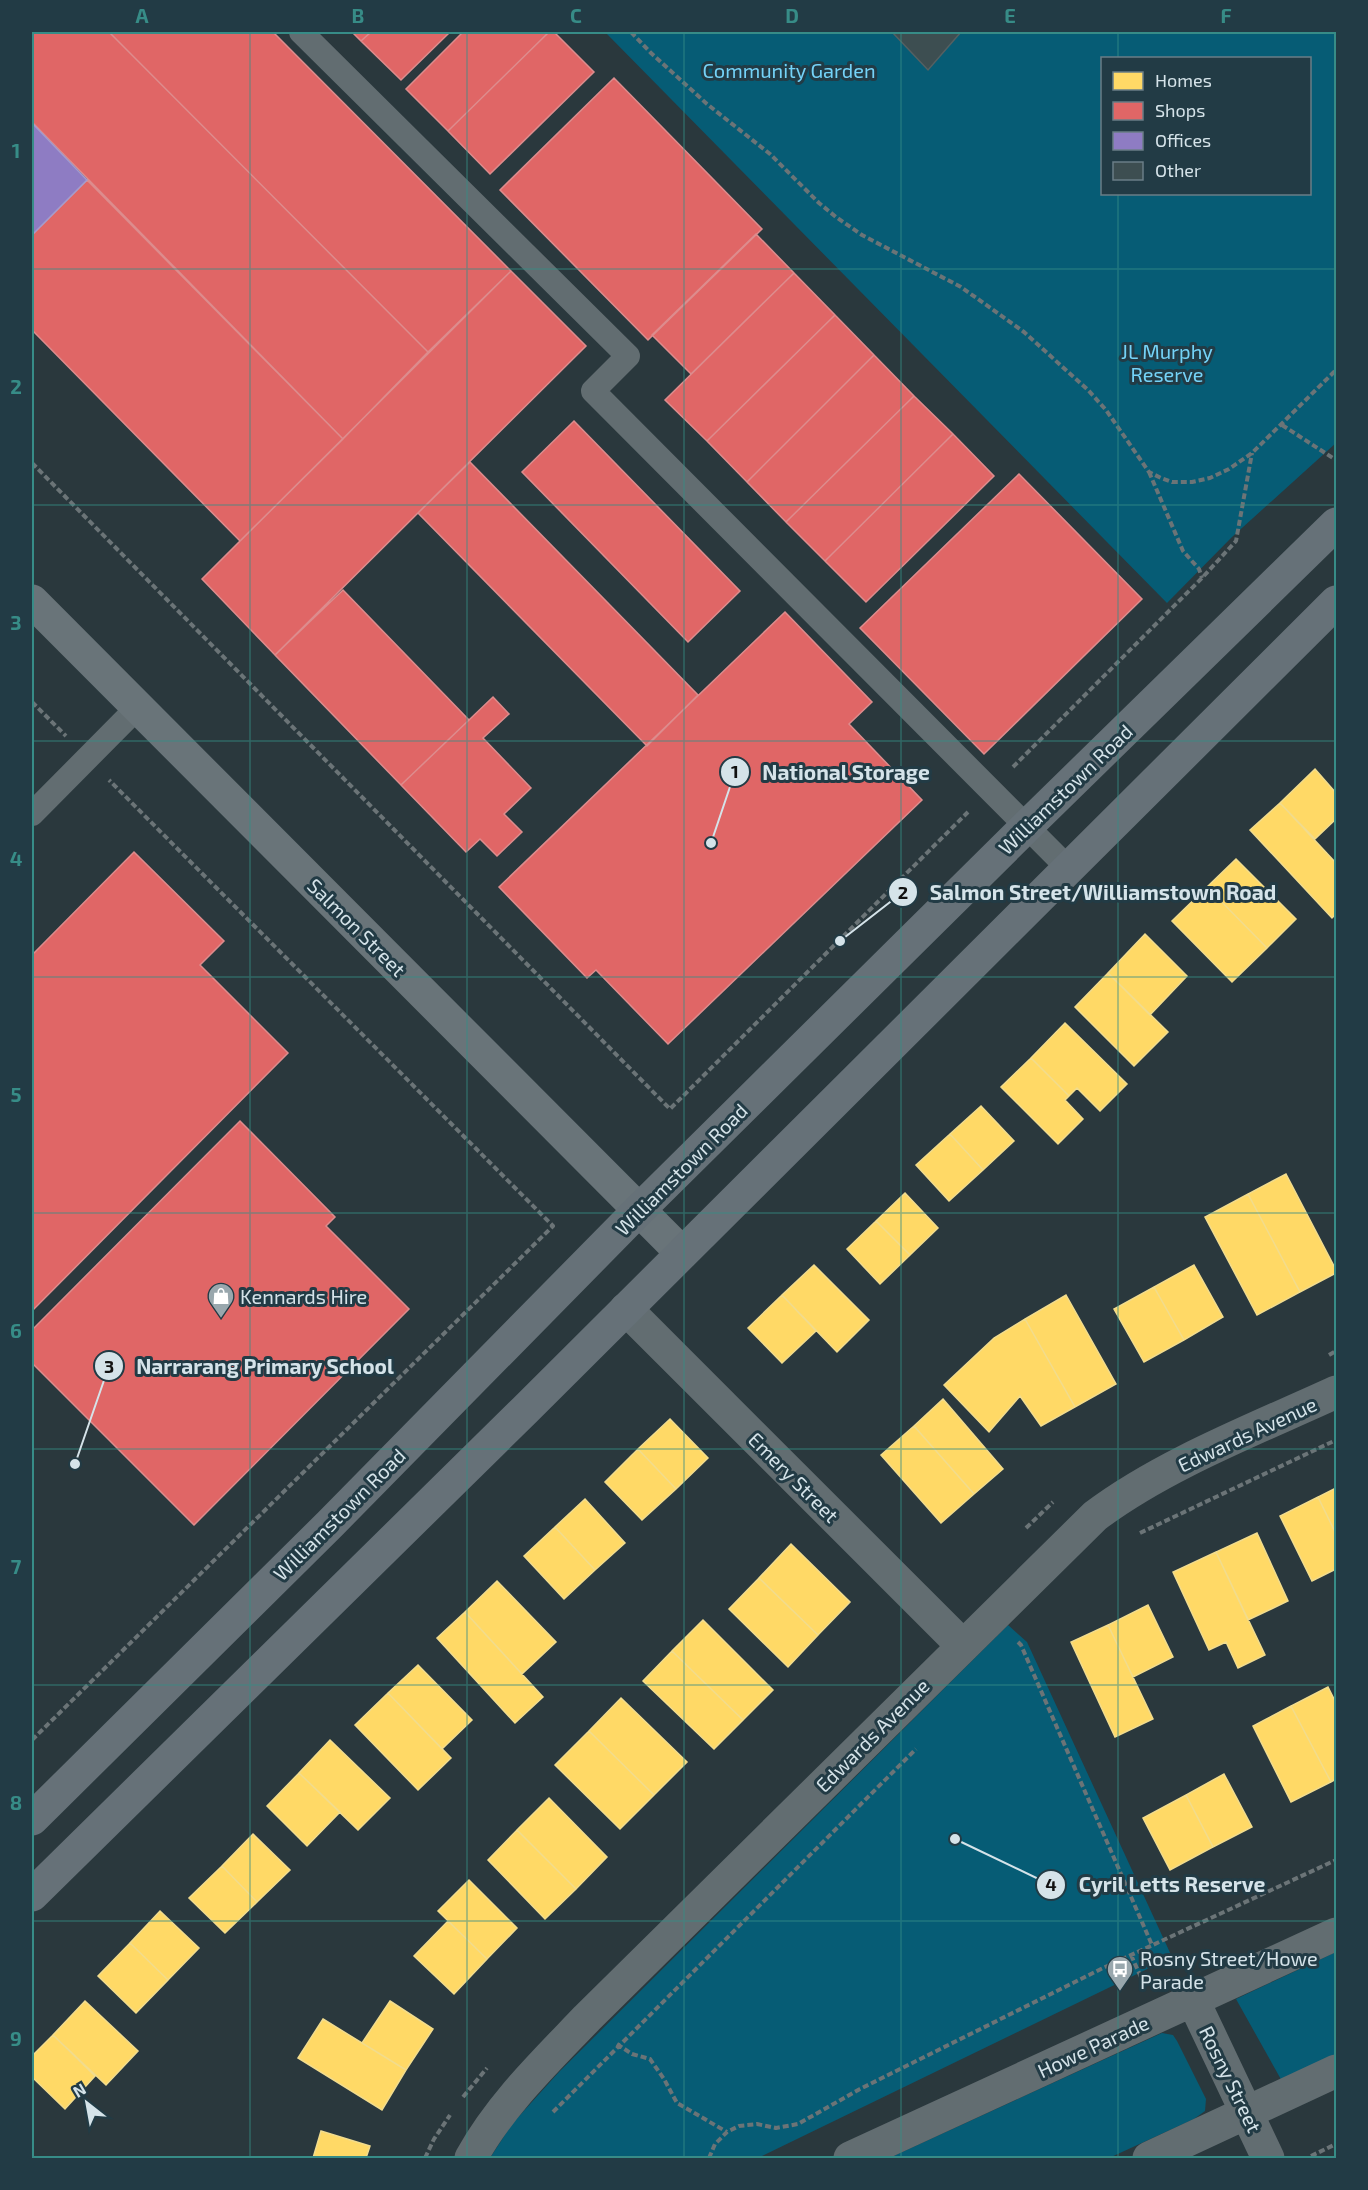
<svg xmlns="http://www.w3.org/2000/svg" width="1368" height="2190" viewBox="0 0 1368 2190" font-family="'Exo 2',sans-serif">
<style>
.green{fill:#065c75;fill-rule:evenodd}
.homes{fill:#ffd966;stroke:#f2dc8d;stroke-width:1.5}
.shops{fill:#e06666;stroke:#dd8c8d;stroke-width:1.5}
.offices{fill:#8e7cc3;stroke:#a39bce;stroke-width:1.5}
.building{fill:#3d4e51;stroke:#546062;stroke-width:1.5}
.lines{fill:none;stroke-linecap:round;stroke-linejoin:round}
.path{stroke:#6b7477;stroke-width:4;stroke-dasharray:6 3;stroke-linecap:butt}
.lane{stroke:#626d71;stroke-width:24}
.street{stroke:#626d71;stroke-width:33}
.secondary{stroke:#697479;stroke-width:33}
.primary{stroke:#667178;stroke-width:33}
.grid{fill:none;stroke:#378c87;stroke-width:1.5;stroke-opacity:0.55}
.labels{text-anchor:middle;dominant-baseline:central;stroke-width:6;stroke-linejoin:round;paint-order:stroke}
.park-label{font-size:20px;fill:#74d3f8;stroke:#223b45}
.street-label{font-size:20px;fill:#d5e3e9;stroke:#223b45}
.poi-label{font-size:20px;fill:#d5e3e9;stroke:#223b45;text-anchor:start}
.leader{fill:none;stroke:#d5e3e9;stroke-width:2}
.callout-dot{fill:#d5e3e9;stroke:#223b45;stroke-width:2}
.mark-label{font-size:18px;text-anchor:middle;font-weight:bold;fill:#111}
.callout-label{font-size:21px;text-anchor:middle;font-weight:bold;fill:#d5e3e9;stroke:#223b45;stroke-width:6;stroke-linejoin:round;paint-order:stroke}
.neatline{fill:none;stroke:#378c87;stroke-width:2}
.grid-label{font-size:20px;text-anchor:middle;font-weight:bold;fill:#378c87}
</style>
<rect width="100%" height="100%" fill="#2a383d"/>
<path class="green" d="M605,32H1336V443L1232,537L1167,603ZM1102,58H1310V194H1102Z
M1008,1625L1027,1642L1172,1957L758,2158H490L512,2124L559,2072Z
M1336,1952V2058L1283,2083L1236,1999Z
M1162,2033L1173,2035L1177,2041L1206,2099L1205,2111L1194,2119L1109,2158H889Z"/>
<path class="homes" d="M1315,769L1336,793V819L1315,839L1280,803Z
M1280,803L1336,863V914L1332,918L1250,830Z
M1236,859L1296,919L1267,948L1207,887Z
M1207,887L1267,948L1232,982L1172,921Z
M1145,934L1187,976L1150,1015L1108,973Z
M1108,973L1168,1032L1134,1066L1075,1007Z
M1065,1023L1127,1084L1100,1111L1077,1088L1069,1096L1031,1058Z
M1031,1058L1069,1096L1065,1100L1083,1119L1058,1144L1001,1087Z
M981,1106L1014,1141L983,1170L950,1134Z
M950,1134L983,1170L949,1201L916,1165Z
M1286,1174L1336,1270V1273L1300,1292L1248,1194Z
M905,1193L938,1228L910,1255L876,1221Z
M1248,1194L1300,1292L1257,1315L1205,1217Z
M876,1221L910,1255L880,1284L847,1249Z
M814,1265L869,1320L837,1352L782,1295Z
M1194,1265L1223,1317L1184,1340L1154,1287Z
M1154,1287L1184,1340L1144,1362L1114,1309Z
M782,1295L816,1331L782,1363L748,1328Z
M1066,1295L1116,1384L1075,1407L1025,1319Z
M1025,1319L1075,1407L1041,1426L1020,1396L989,1432L944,1385L994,1338Z
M943,1399L1003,1469L974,1494L914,1426Z
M670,1419L708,1458L676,1489L638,1449Z
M914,1426L974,1494L941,1523L881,1455Z
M638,1449L676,1489L642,1520L605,1482Z
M1336,1488V1534L1318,1497Z
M1318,1497L1336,1534V1569L1312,1581L1280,1516Z
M585,1499L625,1543L595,1570L555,1527Z
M555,1527L595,1570L564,1599L524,1556Z
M1257,1533L1288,1601L1248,1620L1216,1552Z
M791,1544L850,1602L818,1635L759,1578Z
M1216,1552L1265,1655L1238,1668L1226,1642L1209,1650L1173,1572Z
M759,1578L818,1635L788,1667L729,1609Z
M497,1581L556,1642L522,1674L465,1612Z
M1148,1605L1173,1657L1133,1677L1108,1625Z
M465,1612L543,1697L515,1723L437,1638Z
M703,1620L773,1690L743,1720L672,1651Z
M1108,1625L1153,1719L1115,1737L1071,1642Z
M672,1651L743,1720L714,1749L643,1681Z
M418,1665L472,1720L442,1749L388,1693Z
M1328,1687L1336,1703V1779L1331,1782L1291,1706Z
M388,1693L451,1758L418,1790L355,1725Z
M621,1698L687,1762L654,1795L589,1731Z
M1291,1706L1331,1782L1291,1802L1253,1726Z
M589,1731L654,1795L620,1829L555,1765Z
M330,1740L390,1798L358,1830L299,1773Z
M299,1773L340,1812L307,1846L267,1806Z
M1224,1774L1252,1827L1213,1847L1186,1795Z
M1186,1795L1213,1847L1170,1870L1143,1818Z
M549,1798L607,1857L576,1889L517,1830Z
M517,1830L576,1889L545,1919L488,1860Z
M253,1834L290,1870L257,1902L222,1866Z
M222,1866L257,1902L225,1933L189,1898Z
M469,1880L517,1928L487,1959L438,1911Z
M160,1911L199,1948L168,1980L130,1943Z
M448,1921L487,1959L454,1994L414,1956Z
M130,1943L168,1980L136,2013L98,1976Z
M85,2001L138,2051L106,2085L53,2035Z
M390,2001L433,2029L406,2070L362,2043Z
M323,2019L406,2070L382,2110L298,2058Z
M53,2035L95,2076L65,2109L32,2077V2056Z
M321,2131L370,2146L366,2158H313Z"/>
<path class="shops" d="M33,32H109L428,352L343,439L32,122Z
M109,32H273L511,271L428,352Z
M352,32H371L361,41Z
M371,32H450L401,80L361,41Z
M463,32H549L448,131L406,89Z
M549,32H554L594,72L490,174L448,131Z
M614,78L762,229L648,340L500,190Z
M87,180L343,439L240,541L32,330V235Z
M756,234L794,273L691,374L652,335Z
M511,271L586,346L275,655L202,579Z
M794,273L835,315L707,441L665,400Z
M835,315L874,355L747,482L707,441Z
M874,355L914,396L786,522L747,482Z
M914,396L953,434L825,561L786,522Z
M574,421L740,591L688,642L522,472Z
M953,434L994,476L866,602L825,561Z
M470,462L698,695L647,746L418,513Z
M1019,474L1142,599L984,754L860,628Z
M343,590L469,720L401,785L275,655Z
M785,612L872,702L849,724L922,800L668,1044L596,970L587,978L499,887Z
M493,697L509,714L483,738L531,788L504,814L522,832L497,856L480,839L466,852L401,785Z
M134,852L224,941L200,965L288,1053L32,1311V955Z
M240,1121L335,1217L326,1226L409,1309L194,1525L32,1363V1330Z"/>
<path class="offices" d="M32,123L87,180L32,235Z"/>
<path class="building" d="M892,32H961L928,70Z"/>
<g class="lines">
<path class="path" d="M631,32L651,53L707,104L770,154L819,203L836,217L862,235L961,287L1024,332L1088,390L1106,410L1149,472L1161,478L1172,482H1192L1210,478L1229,469L1252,453L1336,370
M1282,425L1336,460
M32,463L670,1109L968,812
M1149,472L1183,551L1199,569L1202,578
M32,702L66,736
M1013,767L1202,578L1236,541L1252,453
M1329,1355L1336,1351
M1026,1528L1053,1502
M1140,1533L1336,1440
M1018,1642L1021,1645L1152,1945
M32,1740L553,1226L109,780
M1131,1955L1144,1984
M617,2044L632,2054L650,2059L664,2079L677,2103L727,2132
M463,2097L487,2068
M553,2112L916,1749
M1311,2156L1336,2144
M425,2158L434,2139L450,2115
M709,2158L715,2144L727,2132L739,2126L757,2124L776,2128L798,2124L860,2089L1101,1969L1336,1860"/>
<path class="lane" d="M301,32L628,356L593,391L1068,868
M32,814L138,707"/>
<path class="street" d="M626,1309L963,1646
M1193,2000L1268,2158
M471,2158C500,2105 545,2062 587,2018L1095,1516C1164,1464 1258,1428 1336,1392
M850,2158L1336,1934
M1149,2158L1336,2071"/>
<path class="secondary" d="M32,601L682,1253"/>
<path class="primary" d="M32,1819L330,1524L639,1210L1026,827L1336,524
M32,1895L525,1410L1336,602"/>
</g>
<path class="grid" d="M250,32V2158M467,32V2158M684,32V2158M901,32V2158M1118,32V58M1118,194V2158M32,269H1336M32,505H1336M32,741H1336M32,977H1336M32,1213H1336M32,1449H1336M32,1685H1336M32,1921H1336"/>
<defs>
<g id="shop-pin" transform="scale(1.35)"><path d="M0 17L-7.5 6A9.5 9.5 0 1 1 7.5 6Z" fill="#99a7ad" stroke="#223b45"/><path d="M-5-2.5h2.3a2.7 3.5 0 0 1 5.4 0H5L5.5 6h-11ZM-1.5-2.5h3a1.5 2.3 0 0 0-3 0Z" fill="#fff"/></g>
<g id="bus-pin" transform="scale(1.35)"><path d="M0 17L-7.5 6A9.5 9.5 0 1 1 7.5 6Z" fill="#99a7ad" stroke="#223b45"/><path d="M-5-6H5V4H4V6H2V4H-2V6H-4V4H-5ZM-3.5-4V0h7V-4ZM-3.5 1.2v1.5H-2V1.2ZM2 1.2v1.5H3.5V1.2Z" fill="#fff"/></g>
</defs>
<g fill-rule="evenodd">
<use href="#shop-pin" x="221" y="1296"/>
<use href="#bus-pin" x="1120" y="1969"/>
</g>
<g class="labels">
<g class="park-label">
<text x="789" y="70">Community Garden</text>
<text x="1167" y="351">JL Murphy<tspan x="1167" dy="23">Reserve</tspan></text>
</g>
<g class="street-label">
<text transform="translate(1065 789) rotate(-44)">Williamstown Road</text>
<text transform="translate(357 927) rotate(45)">Salmon Street</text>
<text transform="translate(681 1169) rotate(-45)">Williamstown Road</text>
<text transform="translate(1247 1434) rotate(-25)">Edwards Avenue</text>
<text transform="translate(794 1477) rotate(45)">Emery Street</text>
<text transform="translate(339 1514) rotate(-45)">Williamstown Road</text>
<text transform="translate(872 1735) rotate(-45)">Edwards Avenue</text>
<text transform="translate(1093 2046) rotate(-25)">Howe Parade</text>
<text transform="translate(1231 2079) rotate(64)">Rosny Street</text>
</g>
<g class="poi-label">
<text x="240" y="1296">Kennards Hire</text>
<text x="1140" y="1958">Rosny Street/Howe<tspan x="1140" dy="23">Parade</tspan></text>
</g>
</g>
<path class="leader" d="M711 843L735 772M840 941L903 892M75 1464L109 1366M955 1839L1051 1885"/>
<g class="callout-dot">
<circle cx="711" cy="843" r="6"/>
<circle cx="840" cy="941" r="6"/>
<circle cx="75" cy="1464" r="6"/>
<circle cx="955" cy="1839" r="6"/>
<circle cx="735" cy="772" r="15"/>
<circle cx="903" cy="892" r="15"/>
<circle cx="109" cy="1366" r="15"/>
<circle cx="1051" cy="1885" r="15"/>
</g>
<g class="mark-label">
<text x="735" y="778">1</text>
<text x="903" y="899">2</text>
<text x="109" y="1373">3</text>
<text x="1051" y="1891">4</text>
</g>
<g class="callout-label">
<text x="846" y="780">National Storage</text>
<text x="1103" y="900">Salmon Street/Williamstown Road</text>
<text x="265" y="1374">Narrarang Primary School</text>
<text x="1172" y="1892">Cyril Letts Reserve</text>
</g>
<rect width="1368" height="2190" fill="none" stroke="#223b45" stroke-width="66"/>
<rect x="1101" y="57" width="210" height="138" fill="#223b45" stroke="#6a7e87" stroke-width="1.5"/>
<rect x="1113" y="72" width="30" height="18" fill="#ffd966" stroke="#6a7e87" stroke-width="1.5"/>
<text x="1155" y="87" font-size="18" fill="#d5e3e9">Homes</text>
<rect x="1113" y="102" width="30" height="18" fill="#e06666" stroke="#6a7e87" stroke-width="1.5"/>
<text x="1155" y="117" font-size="18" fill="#d5e3e9">Shops</text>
<rect x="1113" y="132" width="30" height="18" fill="#8e7cc3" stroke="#6a7e87" stroke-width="1.5"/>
<text x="1155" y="147" font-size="18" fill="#d5e3e9">Offices</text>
<rect x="1113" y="162" width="30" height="18" fill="#3d4e51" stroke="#6a7e87" stroke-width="1.5"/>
<text x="1155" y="177" font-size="18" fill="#d5e3e9">Other</text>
<g transform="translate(87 2103) rotate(329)" stroke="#223b45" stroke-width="4.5" paint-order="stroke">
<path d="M0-4.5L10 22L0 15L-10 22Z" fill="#d5e3e9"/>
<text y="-9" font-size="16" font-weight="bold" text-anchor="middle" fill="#d5e3e9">N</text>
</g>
<rect x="33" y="33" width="1302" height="2124" class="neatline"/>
<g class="grid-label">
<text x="142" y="23">A</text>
<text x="358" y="23">B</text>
<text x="576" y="23">C</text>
<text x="792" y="23">D</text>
<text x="1010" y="23">E</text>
<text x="1226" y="23">F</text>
<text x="16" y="158">1</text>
<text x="16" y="394">2</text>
<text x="16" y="630">3</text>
<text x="16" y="866">4</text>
<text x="16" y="1102">5</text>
<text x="16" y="1338">6</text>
<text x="16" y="1574">7</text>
<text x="16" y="1810">8</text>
<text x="16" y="2046">9</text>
</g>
</svg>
